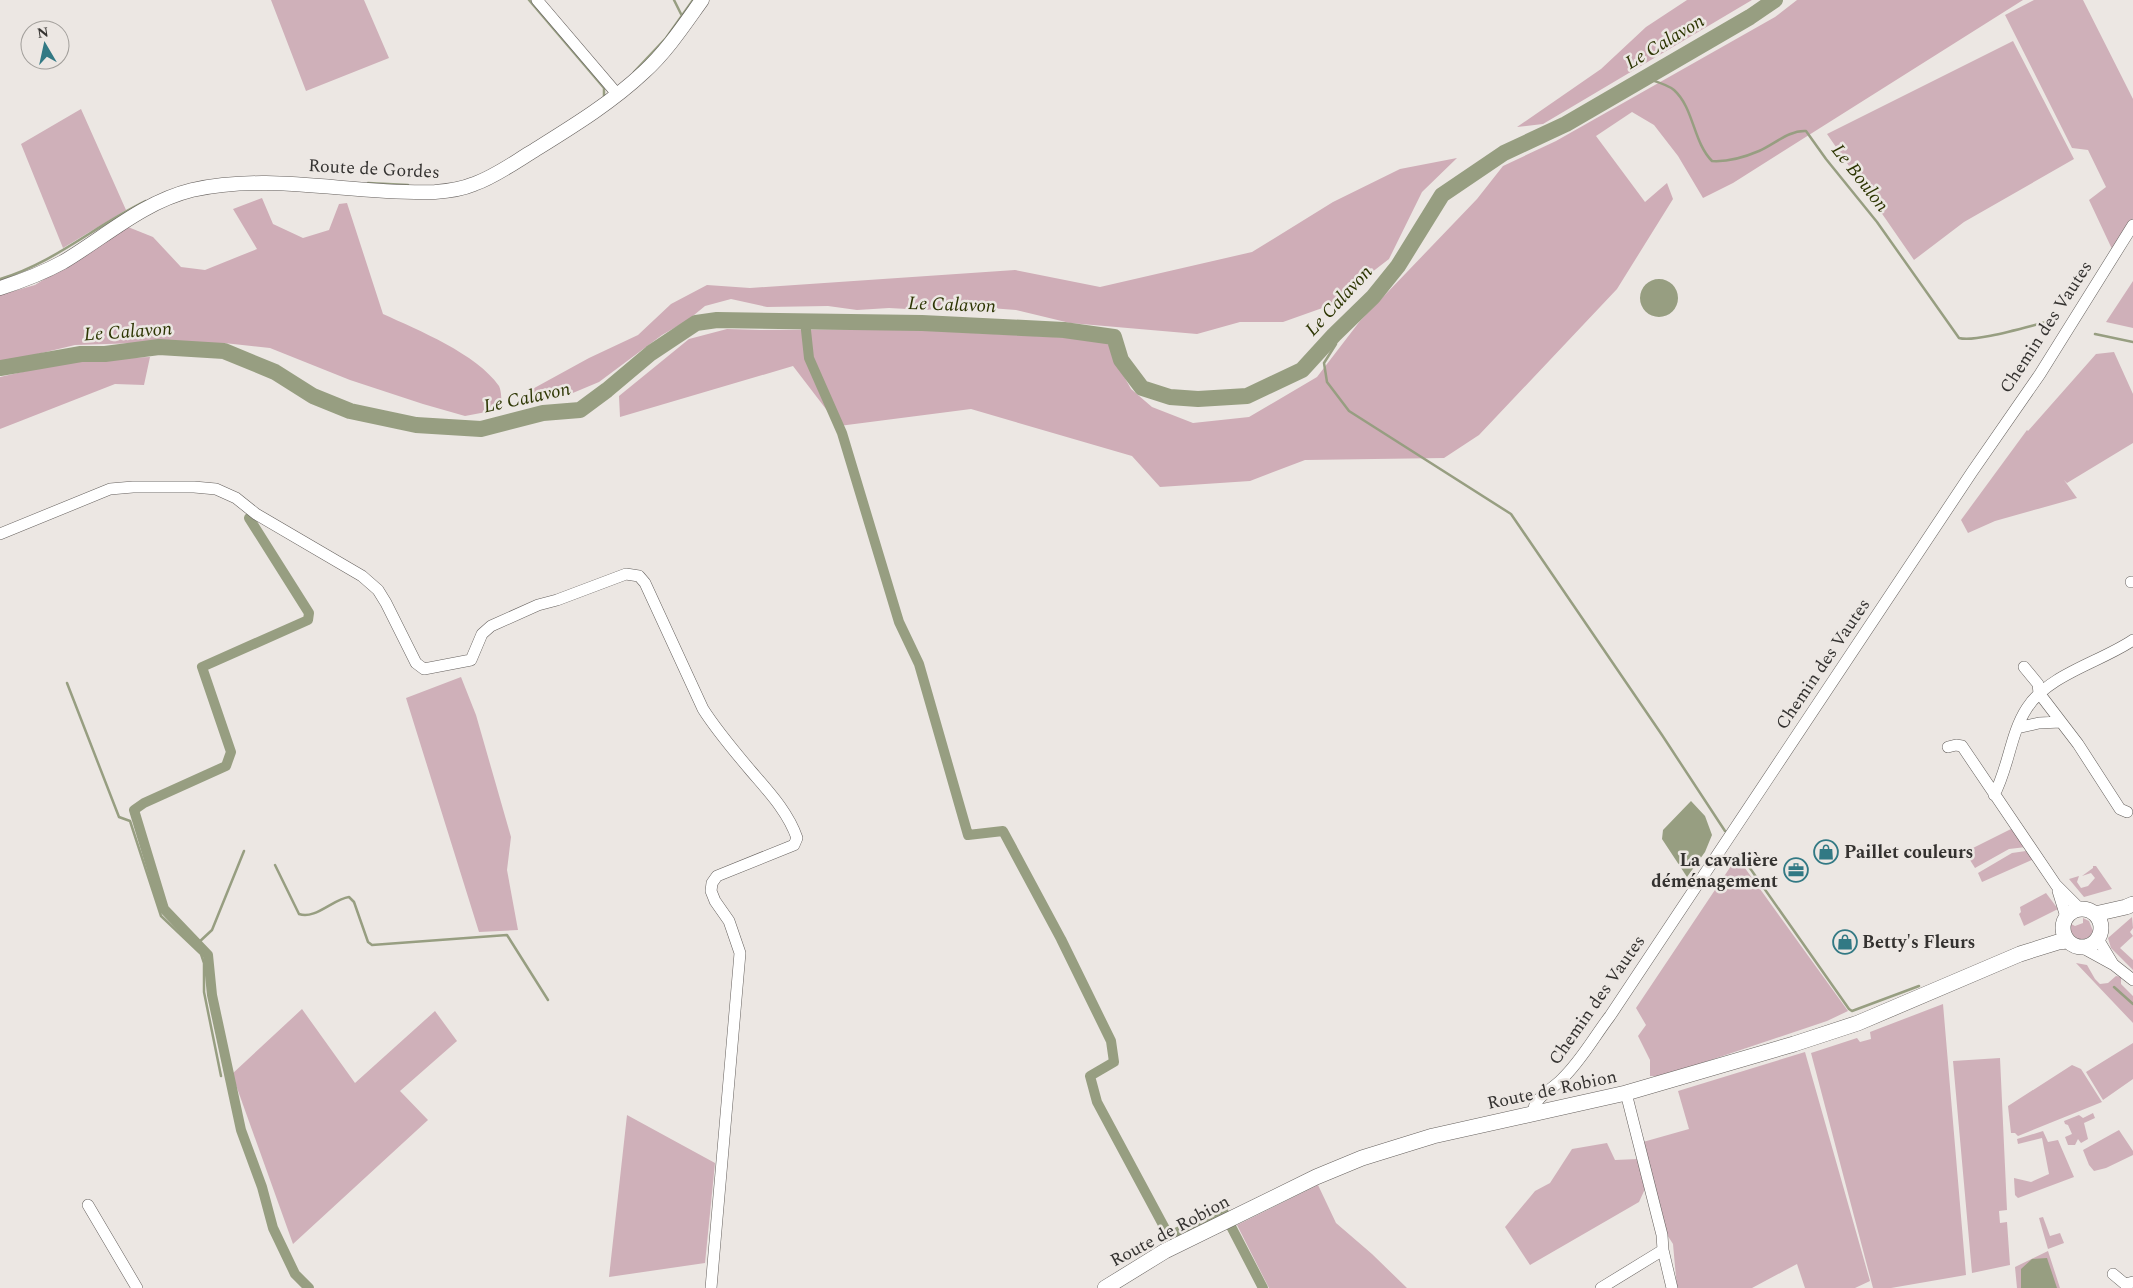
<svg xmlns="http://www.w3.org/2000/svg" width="2133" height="1288" viewBox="0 0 2133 1288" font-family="Spectral,serif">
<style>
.green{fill:#cfb0b9}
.forest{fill:#cfadb7}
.water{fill:#979e81}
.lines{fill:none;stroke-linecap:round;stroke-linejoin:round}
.stream{stroke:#979e81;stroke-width:2.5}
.canal{stroke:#979e81;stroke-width:10}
.river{stroke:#979e81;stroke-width:16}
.minor-casing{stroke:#65605d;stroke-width:12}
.tertiary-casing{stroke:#65605d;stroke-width:15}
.secondary-casing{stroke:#65605d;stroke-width:16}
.minor{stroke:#fff;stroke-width:11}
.tertiary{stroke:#fff;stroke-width:14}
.secondary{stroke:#fff;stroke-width:15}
.labels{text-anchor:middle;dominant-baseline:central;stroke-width:5;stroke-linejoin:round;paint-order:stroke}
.street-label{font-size:18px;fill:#343230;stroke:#ece7e3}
.poi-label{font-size:18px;font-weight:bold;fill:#343230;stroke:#ece7e3;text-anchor:start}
.water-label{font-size:19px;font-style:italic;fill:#2d3603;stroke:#ece7e3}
</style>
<rect width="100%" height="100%" fill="#ece7e3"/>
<path class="green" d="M271,0H364L389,58L306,91Z
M2034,0H2083L2133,99V219L2112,249L2089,200L2106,187L2088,150L2072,148L2005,15Z
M2013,41L2074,159L1964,222L1914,260L1827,134Z
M81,109L126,210L63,248L21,144Z
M2133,281V328L2106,322Z
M2114,352L2133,394V443L2067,483L2064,480L2077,498L1995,521L1968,533L1961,520L2027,430L2028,431L2096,354Z
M461,677L476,715L511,837L507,870L518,930L479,932L406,698Z
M2013,828L2026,847L2009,849L1975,868L1965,852Z
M2026,851L2034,859L1982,882L1978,873L2012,853Z
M1737,857L1848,1011L1827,1021L1663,1076H1650V1060L1638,1036L1646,1025L1636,1008Z
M2093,866H2096L2112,889L2084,897L2069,879L2079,876L2077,882L2081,888L2088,886L2095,878L2091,873L2082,876L2093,868Z
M2046,893L2058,909L2024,926L2019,914L2021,912L2020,907Z
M2132,917L2133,928L2130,932L2133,936L2120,948L2133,960V970L2111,948L2108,938Z
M2083,918L2089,921L2093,931L2090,937L2079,940L2071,933V924L2075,926L2083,923Z
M2076,963L2087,965L2095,979L2100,984L2108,983L2116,976L2121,977V984L2133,996V1023Z
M1943,1004L1966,1275L1891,1288H1873L1811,1053L1857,1038L1860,1042L1871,1039L1870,1032Z
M302,1009L355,1083L435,1011L457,1041L400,1091L428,1120L293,1244L232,1074Z
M2133,1043V1079L2103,1100L2086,1072Z
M1805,1052L1870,1281L1855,1288H1805L1797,1264L1752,1288H1677L1673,1244L1664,1230L1643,1142L1689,1129L1678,1091Z
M2000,1058L2007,1210L1999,1211L2000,1223L2007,1222L2010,1265L1972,1273L1953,1061Z
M2072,1065L2081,1069L2102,1102L2018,1136L2015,1133H2011L2008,1106Z
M2093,1113L2095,1118L2084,1123L2088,1139L2081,1143L2078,1139L2075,1145H2068L2065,1137L2072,1134L2068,1125L2065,1124L2064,1121L2079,1115L2083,1118Z
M627,1115L715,1163L705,1263L609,1277Z
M2119,1130L2133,1151V1155L2106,1168L2094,1171L2089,1165L2083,1150Z
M2043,1131L2048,1142L2058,1140L2074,1177L2018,1198L2015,1195L2014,1178L2031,1182L2049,1174L2042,1138L2018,1144L2017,1139Z
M1607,1143L1615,1160L1638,1159L1645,1189L1639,1202L1530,1265L1505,1227L1535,1191L1550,1183L1572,1149Z
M1318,1185L1336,1223L1372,1254L1407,1288H1269L1237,1225Z
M2043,1217L2050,1236L2060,1233L2064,1243L2048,1249L2039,1218Z
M2048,1251L2060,1288H2017L2015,1267Z"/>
<path class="forest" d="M1687,0H1752L1543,124L1517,127L1601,69L1646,27Z
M1797,0H2023L1733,183L1703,198L1678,156L1654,125L1632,112L1596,136L1645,202L1667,183L1673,199L1617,289L1479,435L1444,458L1305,460L1250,481L1160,487L1132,456L971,409L839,426L793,366L620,417L619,396L689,339L727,329L760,330L899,329L1110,340L1115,360L1131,389L1152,407L1193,423L1249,417L1317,377L1360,321L1477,199L1503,166L1556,141L1775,17Z
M1457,158L1422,192L1389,259L1328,306L1283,322H1240L1197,334L1070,323L1016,310L964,306L925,310L889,308L857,310L828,306L767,307L731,299L705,306L688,320L662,335L599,382L568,395L542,399L527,392L589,358L638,335L671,304L707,285L750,288L1015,270L1100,287L1252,252L1333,202L1400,169Z
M262,198L273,224L303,238L329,230L339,204L347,203L383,314C418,330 477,354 499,386C502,392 501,402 502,409L465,416L423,404L350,380L270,348L224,343H138L75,345L0,363V295L35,285L128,227L153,237L181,267L205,270L257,249L233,209Z
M150,357L144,385L115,384L0,429V377L75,360Z"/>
<path class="water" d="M1640 298a19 19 0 1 1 38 0a19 19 0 1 1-38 0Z
M1691,801L1705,816L1712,835L1705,852L1687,877L1662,839L1663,830Z
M2047,1258L2057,1288H2021V1269L2032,1259Z"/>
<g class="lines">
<path class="stream" d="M529,0L604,88V98
M674,0L682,16
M634,72L666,38L693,0
M1645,78C1654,81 1667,84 1674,90C1694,108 1693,142 1712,161C1728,162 1745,157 1759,151C1775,144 1789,130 1806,131L1826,159L1877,222L1959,338C1976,343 2035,324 2055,320
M368,183L408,185
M0,279C54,263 96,225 146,201
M2095,334L2133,342
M1334,335L1336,344L1324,363L1327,382L1349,411L1511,514L1662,735L1725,831
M67,683L119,817L130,821L161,916L201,954L204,963V992L221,1076
M1740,854L1849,1009L1852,1011L1919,986
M275,865L299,914C315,920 333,899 349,897L354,902L368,942L372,945L507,935L548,1000
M197,944L212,930L244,851
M2114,987L2133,1004"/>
<path class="canal" d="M805,321L809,358L842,433L899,622L919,664L968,835L1003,831L1061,939L1111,1041L1114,1062L1090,1076L1097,1102L1169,1236L1223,1211L1263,1288
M249,518L309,613L308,620L202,667L231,752L226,766L144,803L134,810L164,909L208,955L212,995L241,1130L262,1187L273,1228L295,1274L309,1288"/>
<path class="river" d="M0,368L81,354H105L159,347L224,351L275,372L313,396L350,411L416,425L481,429L543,413L580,410L607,390L651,353L696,323L717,320L922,323L1064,330L1114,337L1121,360L1142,388L1170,397L1198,399L1247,396L1302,370L1334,335L1373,297L1398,266L1442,195L1504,153L1566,124L1750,17L1775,0"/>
<g class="minor-casing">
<path id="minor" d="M537,0L618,95
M0,534L110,489L133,487H194L216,489L236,498L256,514L362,576L378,590L386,603L416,663L424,669L471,660L482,634L491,626L538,605L557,600L626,574L639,576L645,583L703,709C717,731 734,751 751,771C769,792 788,812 797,838L794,845L717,876L712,883L711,891L715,901L729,921L740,953L711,1288
M2131,582H2133
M2024,667L2038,684L2039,693L2078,744L2120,809L2127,812
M2017,728L2039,723L2061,722
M1948,747L1956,745L1962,746L2056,885L2080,909
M1994,795C2009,767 2010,734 2027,708C2049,674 2101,662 2133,640
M2058,891L2066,917
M2098,939L2113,964
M2083,948L2114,965L2133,980
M1533,1114C1533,1097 1552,1090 1562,1079C1581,1061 1594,1037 1610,1016L1972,472L2040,374L2133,225
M88,1205L137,1288
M1663,1250L1672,1288
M2113,1274L2125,1284L2133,1282
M1601,1288L1663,1250L1662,1235L1626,1093"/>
</g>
<g class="tertiary-casing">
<path id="tertiary" d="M0,288C22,281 43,273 63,262C105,237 143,202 192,190C274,172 352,195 435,192C449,191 462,189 474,184C494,177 512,164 530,153C570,128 610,104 644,72C667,51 684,25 702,0"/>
</g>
<g class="secondary-casing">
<path id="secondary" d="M2063 928a19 19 0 1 1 38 0a19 19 0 1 1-38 0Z
M2095,914L2126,907L2133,904
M1105,1288L1165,1251L1316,1177L1362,1158L1433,1136L1626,1093L1794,1044L1858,1023L2020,954L2058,942L2067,941"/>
</g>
<use href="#minor" class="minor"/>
<use href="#tertiary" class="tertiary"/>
<use href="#secondary" class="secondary"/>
</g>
<defs>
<g id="shop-ring" transform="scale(1.25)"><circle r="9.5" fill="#ece7e3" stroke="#327984" stroke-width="1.5"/><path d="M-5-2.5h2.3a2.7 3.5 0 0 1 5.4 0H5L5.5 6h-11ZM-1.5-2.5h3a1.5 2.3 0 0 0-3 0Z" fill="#327984"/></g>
<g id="office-ring" transform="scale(1.25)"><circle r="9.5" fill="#ece7e3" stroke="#327984" stroke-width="1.5"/><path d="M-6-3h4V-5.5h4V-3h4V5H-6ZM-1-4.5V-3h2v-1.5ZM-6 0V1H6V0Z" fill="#327984"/></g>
</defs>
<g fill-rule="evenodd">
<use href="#shop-ring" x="1826" y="852"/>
<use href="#office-ring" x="1796" y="870"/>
<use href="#shop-ring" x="1845" y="942"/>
</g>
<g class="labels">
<g class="street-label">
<text transform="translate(374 169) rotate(3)">Route de Gordes</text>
<text transform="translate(2046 327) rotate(-57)">Chemin des Vautes</text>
<text transform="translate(1823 664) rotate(-56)">Chemin des Vautes</text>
<text transform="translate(1597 1000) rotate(-55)">Chemin des Vautes</text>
<text transform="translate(1552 1090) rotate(-12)">Route de Robion</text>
<text transform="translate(1170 1231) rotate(-28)">Route de Robion</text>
</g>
<g class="poi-label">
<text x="1844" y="852">Paillet couleurs</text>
<text x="1778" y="860" text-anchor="end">La cavalière<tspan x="1778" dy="21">déménagement</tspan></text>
<text x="1862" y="942">Betty's Fleurs</text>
</g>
<g class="water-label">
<text transform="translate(1665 42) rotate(-31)">Le Calavon</text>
<text transform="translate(1860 178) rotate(52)">Le Boulon</text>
<text transform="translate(1339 301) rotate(-47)">Le Calavon</text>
<text transform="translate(952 305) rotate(2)">Le Calavon</text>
<text transform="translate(128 332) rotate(-4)">Le Calavon</text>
<text transform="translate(527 398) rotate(-12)">Le Calavon</text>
</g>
</g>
<g transform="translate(45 45) rotate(351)"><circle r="24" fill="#ece7e3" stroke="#a29f9b"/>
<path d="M0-4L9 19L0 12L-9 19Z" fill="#327984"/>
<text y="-8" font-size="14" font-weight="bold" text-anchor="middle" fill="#343230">N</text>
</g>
</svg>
